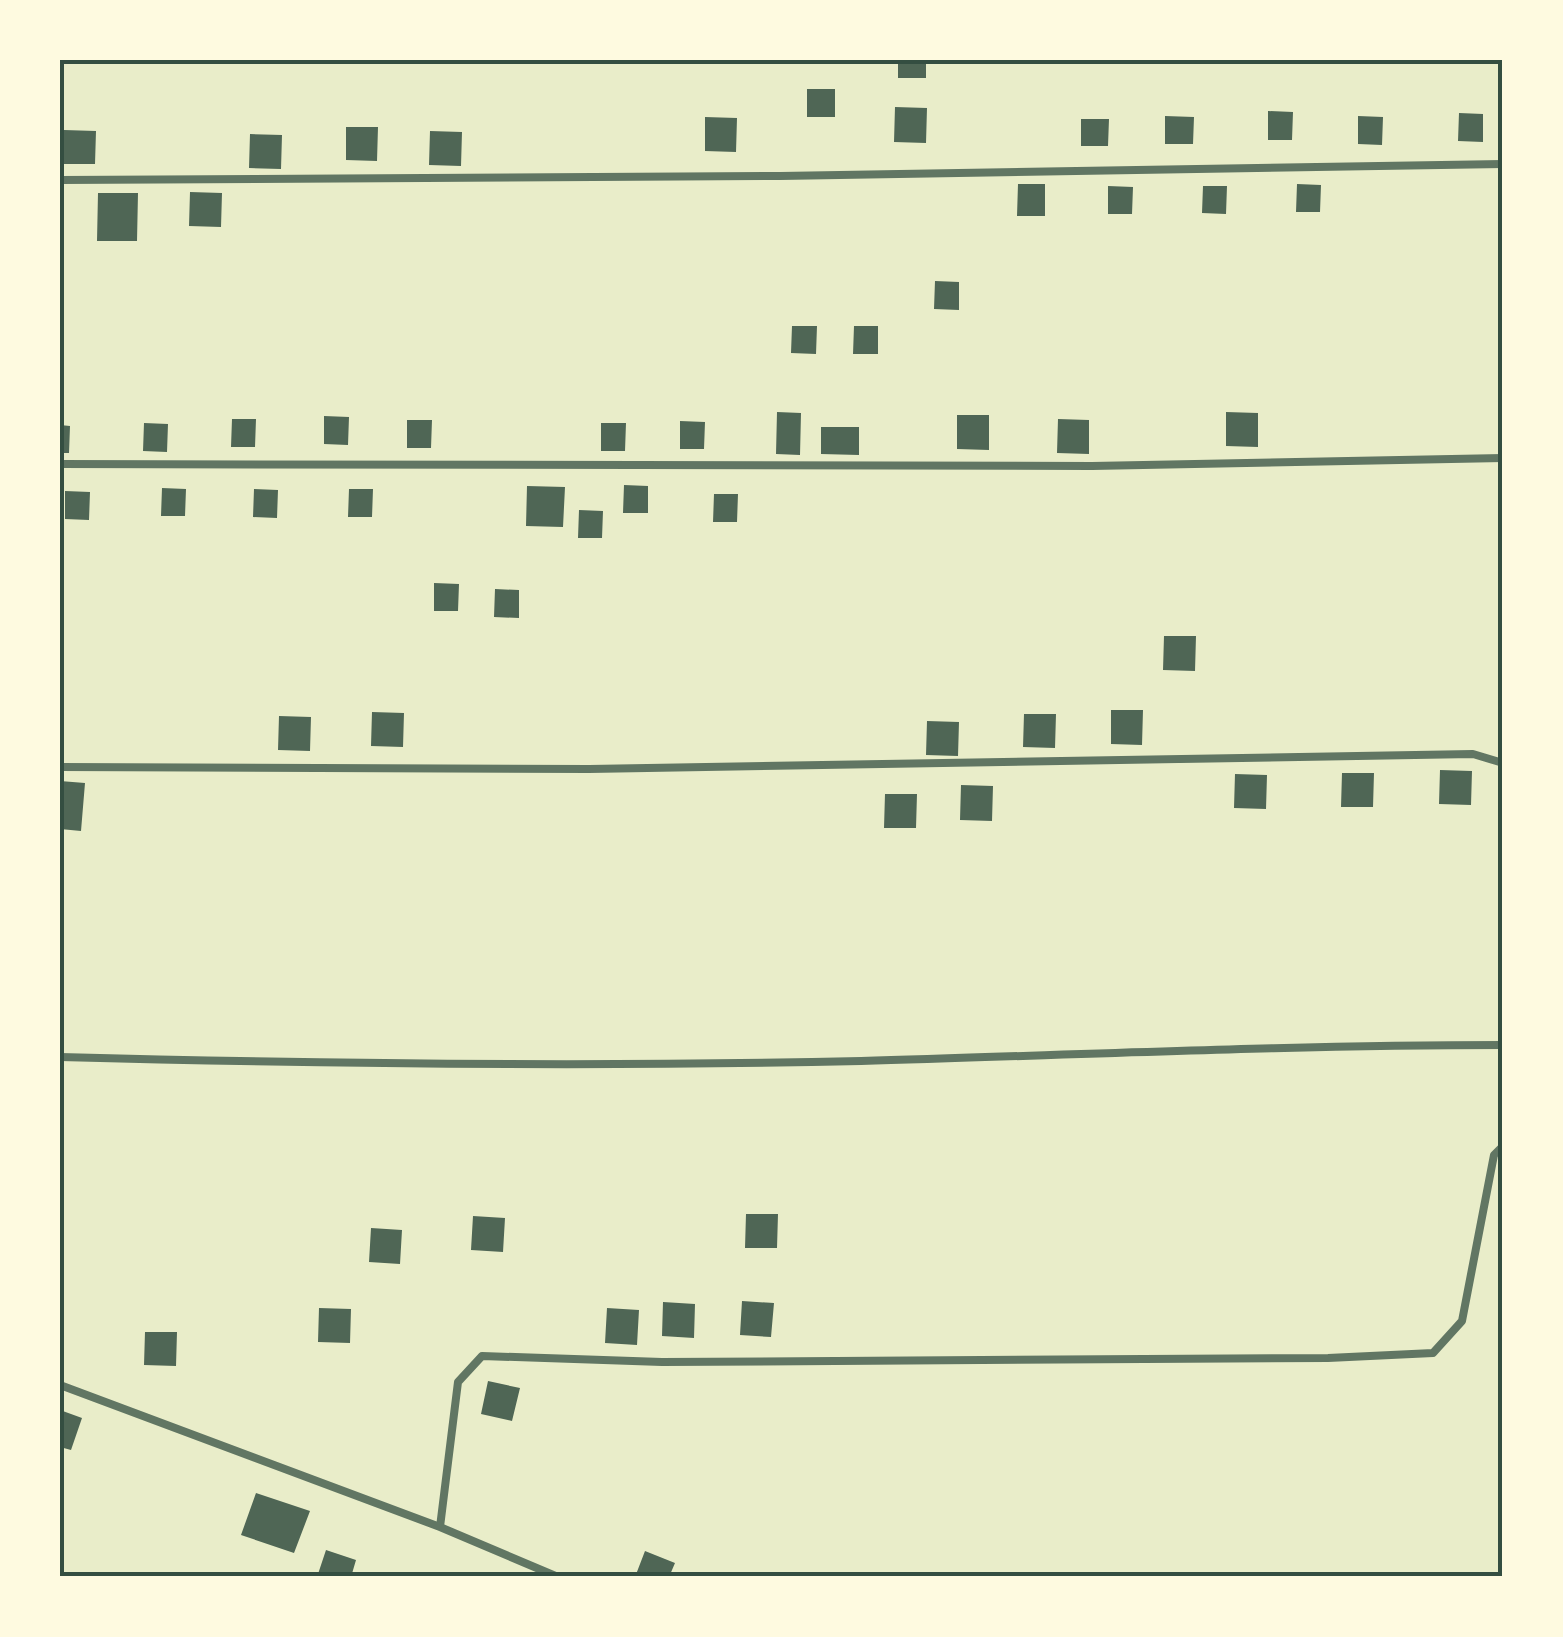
<svg xmlns="http://www.w3.org/2000/svg" width="1563" height="1637" viewBox="0 0 1563 1637" font-family="Montserrat,sans-serif">
<style>
.building{fill:#4f6655}
.lines{fill:none;stroke-linecap:round;stroke-linejoin:round}
.service{stroke:#617663;stroke-width:8}
.neatline{fill:none;stroke:#344e41;stroke-width:4}
</style>
<rect width="100%" height="100%" fill="#e9edc9"/>
<path class="building" d="M898,60H926V78H898Z
M807,89H835V117H807Z
M895,107L927,108L926,143L894,142Z
M1268,111L1293,112L1292,140H1268Z
M1459,113L1483,114V142L1458,141Z
M1165,116L1194,117L1193,144H1165Z
M1358,116L1383,117L1382,145L1358,144Z
M705,117L737,118L736,152L705,151Z
M1081,119H1109L1108,146H1081Z
M346,127H378L377,161L346,160Z
M64,130L96,131L95,164H63Z
M430,131L462,132L461,166L429,165Z
M250,134L282,135L281,169L249,168Z
M1018,184H1045V216H1017Z
M1297,184L1321,185L1320,212H1296Z
M1108,186L1133,187L1132,214H1108Z
M1203,186H1227L1226,214L1202,213Z
M190,192L222,193L221,227L189,226Z
M98,193H138L137,241H97Z
M935,281L959,282V310L934,309Z
M792,326H817L816,354L791,353Z
M854,326H878V354H853Z
M777,412L801,413L800,455L776,454Z
M1226,412L1258,413V447L1226,446Z
M957,415H989V450L957,449Z
M324,416L349,417L348,445L324,444Z
M232,419H256L255,447H231Z
M1058,419L1089,420V454L1057,453Z
M407,420H432L431,448H407Z
M680,421L705,422L704,449H680Z
M144,423L168,424L167,452L143,451Z
M601,423H626L625,451H601Z
M60,425L70,426L69,453H60Z
M821,427H859V455L821,454Z
M624,485L648,486V513H623Z
M527,486L565,487L563,527L526,526Z
M162,488L186,489L185,516H161Z
M254,489L278,490L277,518L253,517Z
M349,489H373L372,517H348Z
M65,491L90,492L89,520L65,519Z
M714,494H738L737,522H713Z
M579,510L603,511L602,538H578Z
M434,583L459,584L458,611H434Z
M495,589L519,590V618L494,617Z
M1164,636H1196L1195,671L1163,670Z
M1111,710H1143L1142,745L1111,744Z
M372,712L404,713L403,747L371,746Z
M1024,714H1056L1055,748L1023,747Z
M279,716L311,717L310,751L278,750Z
M927,721L959,722L958,756L926,755Z
M1440,770L1472,771L1471,805L1439,804Z
M1342,773H1374L1373,807H1341Z
M1235,774L1267,775L1266,809L1234,808Z
M60,781L85,783L81,831L60,829Z
M961,785L993,786L992,821L960,820Z
M885,794H917L916,828H884Z
M746,1214H778L777,1248H745Z
M473,1216L505,1218L503,1252L471,1250Z
M371,1228L402,1230L400,1264L369,1262Z
M742,1301L774,1303L771,1337L740,1335Z
M663,1302L695,1304L694,1338L662,1336Z
M319,1308L351,1309L350,1343L318,1342Z
M607,1308L639,1310L637,1345L605,1343Z
M145,1332H177L176,1366L144,1365Z
M488,1381L520,1388L512,1421L481,1414Z
M60,1410L82,1418L71,1450L60,1447Z
M256,1493L310,1511L294,1553L241,1535Z
M326,1550L356,1560L351,1577H317Z
M645,1551L675,1563L669,1577H635Z"/>
<g class="lines">
<path class="service" d="M60,180L780,176L1503,164
M60,464L1092,466L1503,458
M60,767L589,769L1473,754L1503,763
M60,1057C327,1064 594,1067 861,1061C1075,1055 1289,1045 1503,1045
M60,1385L440,1527L558,1577
M440,1527L458,1382L482,1356L662,1362L1328,1358L1433,1353L1462,1321L1494,1155L1503,1146"/>
</g>
<rect width="1563" height="1637" fill="none" stroke="#fefae0" stroke-width="125"/>
<rect x="62" y="62" width="1438" height="1512" class="neatline"/>
</svg>
